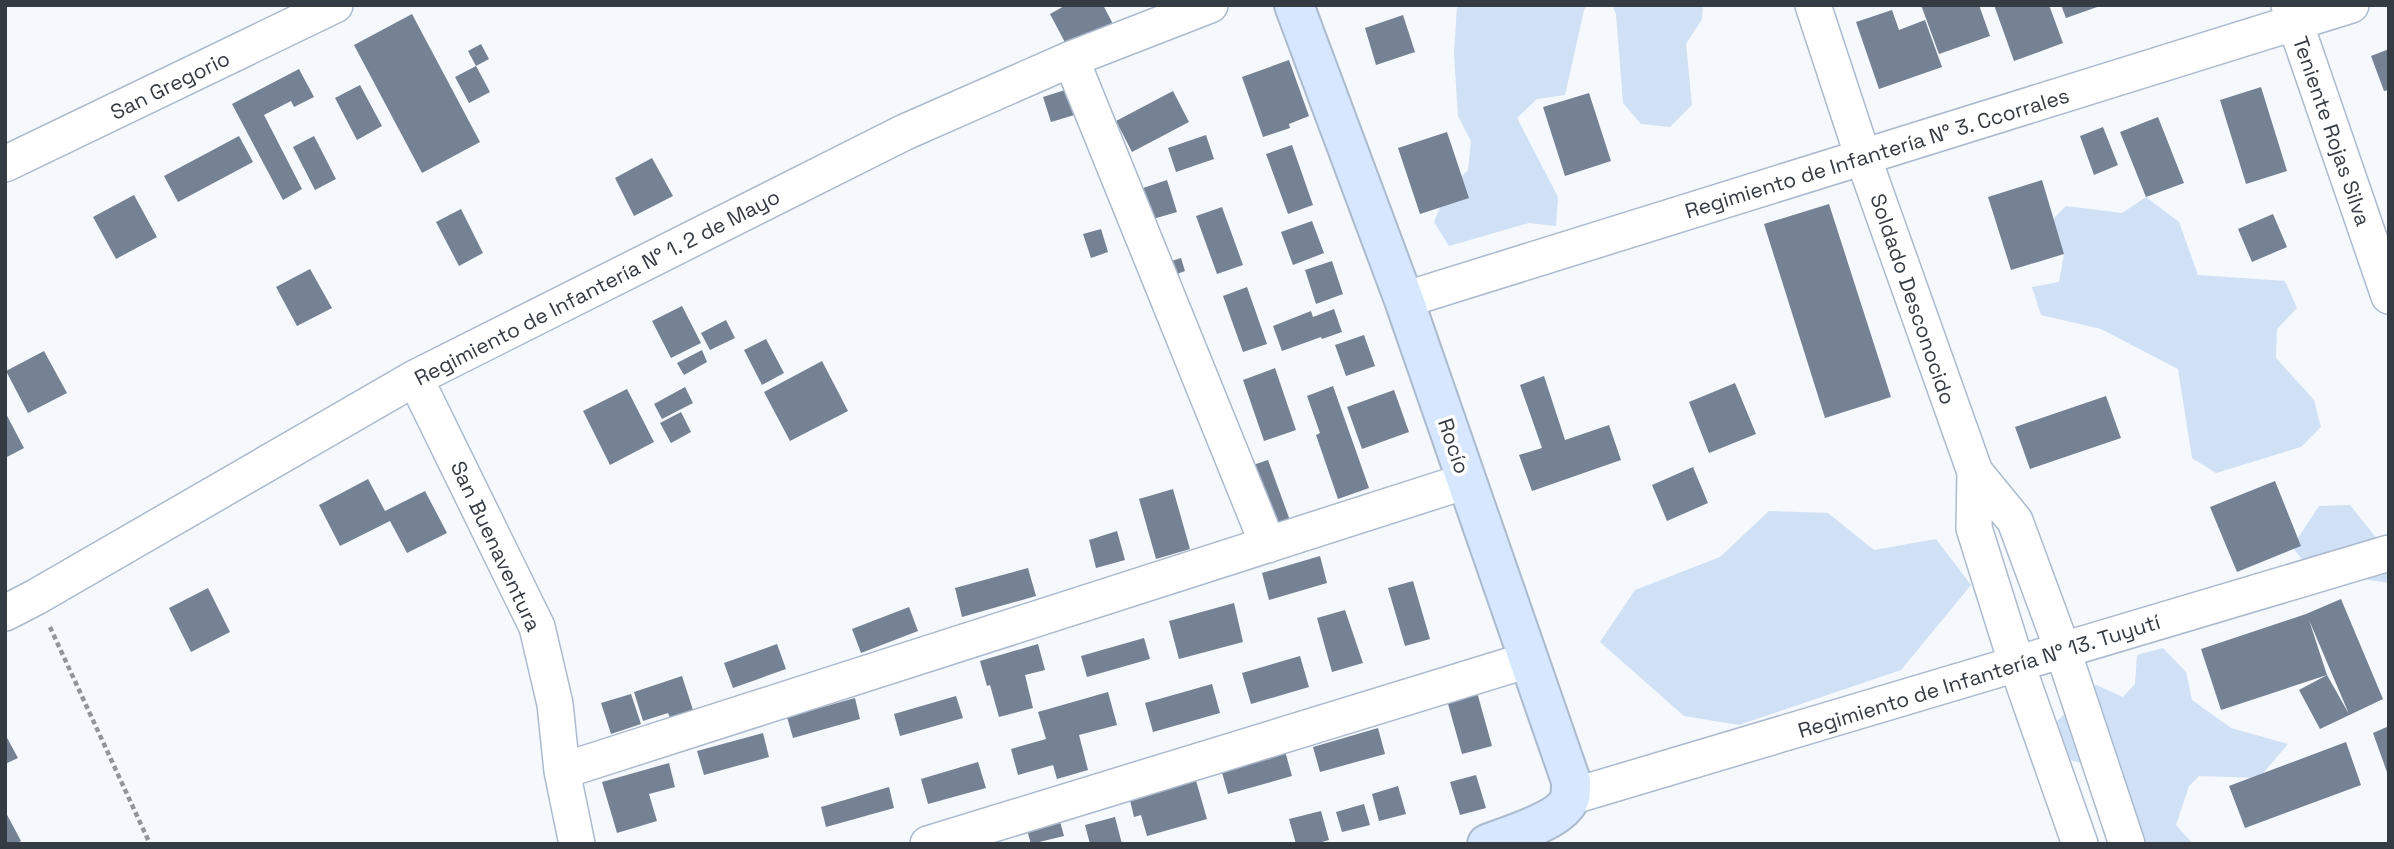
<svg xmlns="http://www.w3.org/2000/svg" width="2394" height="849" viewBox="0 0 2394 849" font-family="'Space Grotesk',sans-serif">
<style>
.green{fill:#d0e0f5}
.building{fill:#758294;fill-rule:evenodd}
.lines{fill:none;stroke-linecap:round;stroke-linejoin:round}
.street-casing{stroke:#acbacd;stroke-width:38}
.secondary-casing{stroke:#acbacd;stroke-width:42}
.path{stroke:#92969c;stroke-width:4.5;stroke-dasharray:5 3.5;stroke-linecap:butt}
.street{stroke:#fff;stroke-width:35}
.secondary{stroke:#d6e7ff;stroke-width:38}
.labels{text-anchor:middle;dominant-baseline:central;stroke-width:7;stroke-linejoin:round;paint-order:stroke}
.street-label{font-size:21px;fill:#353b43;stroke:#fff}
</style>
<rect width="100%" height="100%" fill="#f5f8fc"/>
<path class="green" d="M1457,5H1587L1584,10L1565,95L1537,99L1517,118L1558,197L1556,226L1529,223L1449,246L1434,222L1446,192L1468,170L1471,141L1458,116L1454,54Z
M1612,5H1703L1702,19L1686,44L1692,105L1670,127L1641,124L1623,103L1616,14Z
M2146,197L2179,222L2198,275L2285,281L2297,308L2277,329L2276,358L2314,400L2321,427L2301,447L2216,473L2192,458L2178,369L2101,329L2041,315L2032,287L2059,282L2064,254L2047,225L2066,206L2122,213Z
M2350,505L2378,540H2389V583L2312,571L2292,547L2319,506Z
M1769,511L1828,513L1874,550L1936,539L1971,585L1901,670L1739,725L1684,716L1600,642L1635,590L1720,557Z
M2163,648L2186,672L2192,700L2231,728L2288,744L2259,778L2199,776L2189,786L2176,825L2193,844H2110L2109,771L2070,760L2057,721L2096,685L2123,697L2135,684L2137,655Z"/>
<path class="building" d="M1066,5H1103L1113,24L1068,48L1050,14Z
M1921,5H1979L1990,36L1939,54Z
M1994,5H2049L2063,43L2014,61Z
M2061,5H2100V6L2066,18Z
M1892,10L1899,30L1925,20L1942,67L1879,89L1856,22Z
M412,14L480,142L422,173L354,45Z
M1403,15L1415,52L1376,65L1365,28Z
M481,44L489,59L476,66L468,51Z
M2389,49V90L2384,91L2371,56Z
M1289,60L1309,116L1289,124L1290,128L1263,137L1242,77Z
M476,66L490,92L469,103L455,77Z
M299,69L314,97L294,107L291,101L264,115L302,189L283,200L232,104Z
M360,85L382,126L357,140L335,98Z
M2261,87L2287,171L2246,184L2220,100Z
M1065,90L1069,102L1077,100L1081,113L1051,122L1043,97Z
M1173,91L1189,122L1132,152L1116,121Z
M1589,93L1611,161L1565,176L1543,107Z
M2158,117L2184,183L2146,197L2120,132Z
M2103,127L2118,165L2094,175L2080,136Z
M1447,132L1469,198L1420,214L1398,148Z
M1206,135L1214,159L1176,172L1168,148Z
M239,136L253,162L178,202L164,176Z
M314,136L336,179L315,190L293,147Z
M1292,145L1313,205L1288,214L1266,154Z
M652,158L673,196L634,216L615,178Z
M1167,180L1177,212L1153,219L1143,188Z
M2042,180L2064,254L2011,270L1988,197Z
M134,195L157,237L116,259L93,217Z
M1829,204L1891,397L1825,418L1764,224Z
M1222,207L1243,265L1217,274L1196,216Z
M461,209L483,253L459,266L436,222Z
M2273,214L2287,247L2252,262L2238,229Z
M1312,221L1324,253L1293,265L1281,232Z
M1101,229L1108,252L1091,258L1083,234Z
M1181,258L1185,271L1164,279L1159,265Z
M1332,261L1343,294L1316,304L1305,270Z
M310,269L332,308L297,326L276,287Z
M1247,287L1267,344L1243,352L1223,296Z
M682,306L701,343L671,358L652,321Z
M1334,309L1342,332L1322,339L1321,337L1282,351L1273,326L1311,311L1313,317Z
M726,320L735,338L710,350L701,333Z
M1364,335L1375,366L1346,376L1335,345Z
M766,339L784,373L762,385L744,350Z
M702,350L707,362L684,375L677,363Z
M44,351L67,393L28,413L6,371Z
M822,361L848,411L790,441L764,392Z
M1275,368L1296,430L1264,441L1243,380Z
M1544,376L1565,440L1609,425L1621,460L1532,491L1519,455L1542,448L1520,385Z
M1735,383L1756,434L1709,453L1689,402Z
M1333,386L1369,488L1338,499L1316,435L1320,433L1307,396Z
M685,387L693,403L662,419L654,404Z
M627,389L654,442L610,465L583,411Z
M1394,390L1409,432L1362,449L1347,407Z
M2106,396L2121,438L2030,469L2015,427Z
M5,412L24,448L5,458Z
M681,412L691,432L671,443L660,423Z
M1268,460L1292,526L1268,535L1244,468Z
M1693,467L1708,503L1667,521L1652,485Z
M368,479L385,511L425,491L447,533L407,553L390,521L340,546L319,505Z
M2275,481L2301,546L2237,572L2210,507Z
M1173,489L1190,549L1156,559L1139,499Z
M1117,531L1125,560L1096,568L1089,540Z
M1320,556L1327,583L1269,600L1262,573Z
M1028,568L1036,596L962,617L955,588Z
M1413,581L1430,639L1405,646L1388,588Z
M208,588L230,632L191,652L169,608Z
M2341,599L2383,699L2320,729L2299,690L2327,675L2221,710L2201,649L2306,614ZM2309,620L2349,714L2327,675Z
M1234,603L1243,642L1179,659L1169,621Z
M909,607L918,631L861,653L852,629Z
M1345,610L1363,663L1332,672L1317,618Z
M1144,638L1150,659L1087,677L1081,656Z
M777,644L786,669L733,688L724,663Z
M1038,644L1045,670L1025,675L1033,708L999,717L990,685L987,686L980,661Z
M1300,656L1309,687L1251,704L1242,673Z
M682,676L693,710L670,718L668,713L643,721L634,692Z
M1212,684L1220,713L1153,732L1145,703Z
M1475,685L1492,746L1462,754L1445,693Z
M1108,692L1117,725L1079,735L1088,770L1057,779L1053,765L1018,775L1011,749L1046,739L1038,712Z
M631,694L641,724L611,734L601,703Z
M956,696L963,718L900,736L894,714Z
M855,698L860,719L793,738L787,717Z
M2389,726V775H2388L2373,733Z
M1378,728L1385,754L1320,772L1313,747Z
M763,733L769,757L704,775L697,751Z
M5,734L18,758L5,764Z
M2346,742L2361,785L2245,828L2229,786Z
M1285,751L1292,776L1228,794L1221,769Z
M978,762L986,788L928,804L921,779Z
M669,763L675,787L649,794L657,821L617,833L602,782Z
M1476,775L1486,808L1460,815L1450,782Z
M1195,777L1207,819L1147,836L1141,815L1134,817L1129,796Z
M1398,786L1406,814L1379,821L1372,794Z
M889,787L894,808L826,827L821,807Z
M1364,804L1370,825L1342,832L1336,812Z
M5,811L21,841L16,844H5Z
M1321,811L1329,840L1315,844H1296L1289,819Z
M1058,814L1064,836L1031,844L1025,823Z
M1115,817L1122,844H1090L1085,825Z"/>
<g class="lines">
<g class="street-casing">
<path id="street" d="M1813,5L1863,157L1975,472L2015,521L2063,651L2127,844
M2289,5L2389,296
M1071,59L1268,545
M5,164L335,5
M1404,300L2351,5
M415,378L537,627L555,704L562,771L577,844
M1975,472L1974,528L2017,665L2080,844
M5,613L36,597L415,378L905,132L1071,59L1210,5
M562,771L1466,481
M1570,797L2389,553
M928,844L1528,660"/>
</g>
<g class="secondary-casing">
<path id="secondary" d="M1294,5L1404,300L1571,781C1571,786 1571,793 1570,798C1562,821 1509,835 1487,844"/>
</g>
<path class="path" d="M50,627L150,844"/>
<use href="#street" class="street"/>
<use href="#secondary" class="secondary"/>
</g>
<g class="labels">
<g class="street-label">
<text transform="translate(170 85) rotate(-26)">San Gregorio</text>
<text transform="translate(2332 131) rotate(71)">Teniente Rojas Silva</text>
<text transform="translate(1877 153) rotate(-17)">Regimiento de Infantería N° 3. Ccorrales</text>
<text transform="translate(597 287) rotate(-27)">Regimiento de Infantería N° 1. 2 de Mayo</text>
<text transform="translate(1913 299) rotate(71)">Soldado Desconocido</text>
<text transform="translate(1454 446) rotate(71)">Rocío</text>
<text transform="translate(496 546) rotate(65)">San Buenaventura</text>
<text transform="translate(1979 676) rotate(-17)">Regimiento de Infantería N° 13. Tuyutí</text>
</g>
</g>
<rect width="2394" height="849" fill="none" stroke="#353b43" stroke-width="14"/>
</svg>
